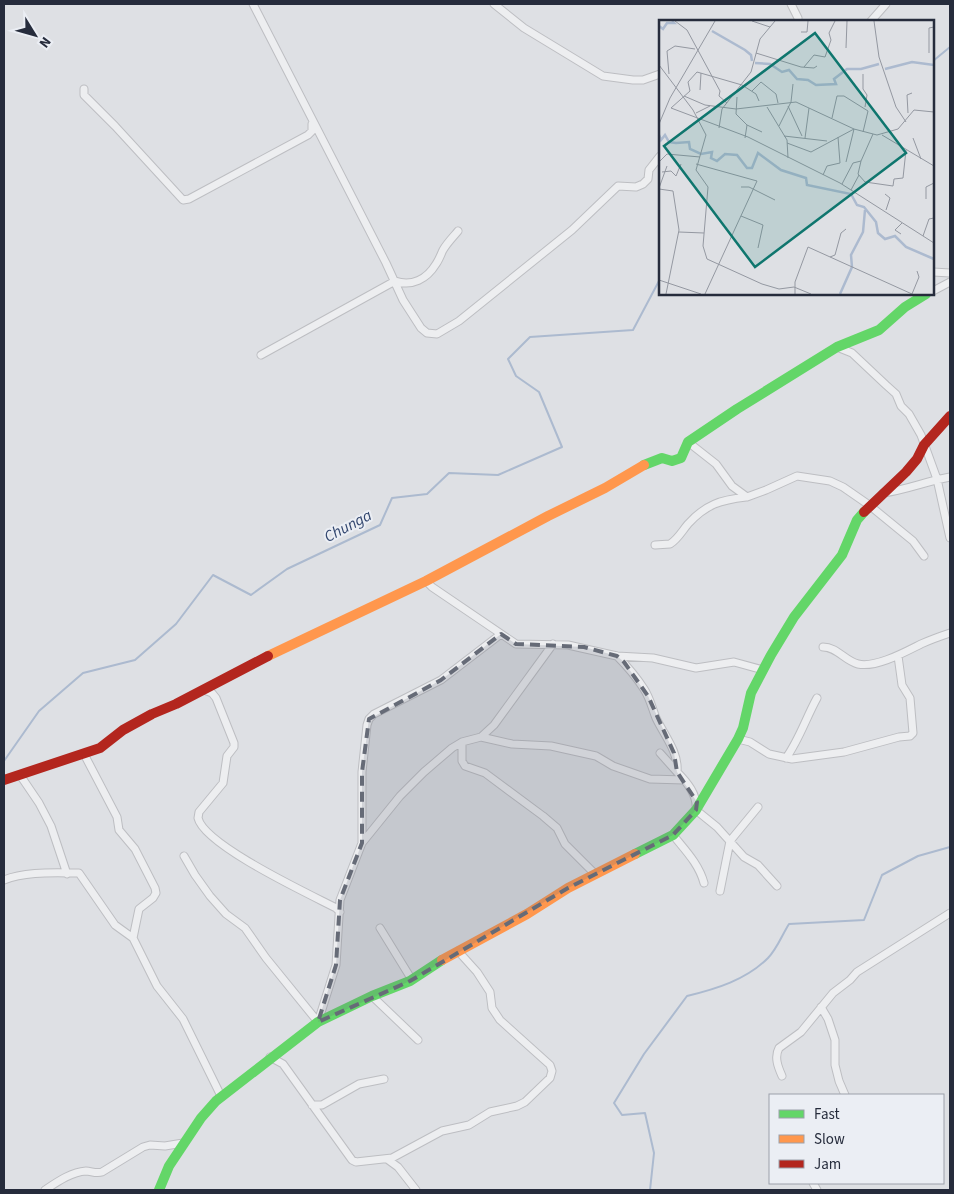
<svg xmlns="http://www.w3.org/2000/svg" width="954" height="1194" viewBox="0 0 954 1194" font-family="'Source Sans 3',sans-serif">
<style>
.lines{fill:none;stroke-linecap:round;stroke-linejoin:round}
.stream{stroke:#acbacf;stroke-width:2}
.street-casing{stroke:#bdbec2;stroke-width:9}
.street{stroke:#edeef0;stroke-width:7}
.fast{stroke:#63d668;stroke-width:10}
.slow{stroke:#ff974d;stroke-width:10}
.jam{stroke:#b3261e;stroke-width:10}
.marked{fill:#666b77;fill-opacity:0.2;stroke:#666b77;stroke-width:4;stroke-dasharray:10 6;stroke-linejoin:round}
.labels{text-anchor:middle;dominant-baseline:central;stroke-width:4;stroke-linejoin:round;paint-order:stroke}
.water-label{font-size:16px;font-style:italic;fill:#32466e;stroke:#ebeef4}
.inset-river{fill:none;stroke:#acbacf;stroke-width:2.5}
.inset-road{fill:none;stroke:#9498a1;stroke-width:1}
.view{fill:#0f766e;fill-opacity:0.15;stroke:#0f766e;stroke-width:2.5}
.inset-edge{fill:none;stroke:#262c3c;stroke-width:2.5}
</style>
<rect width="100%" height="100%" fill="#dee0e4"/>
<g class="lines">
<path class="stream" d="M933,61L950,47
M4,761L39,711L83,673L135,660L176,624L213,575L251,595L287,569L380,525L392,498L427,494L449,473L498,475L562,447L539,392L516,376L508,359L530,337L633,330L660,279
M650,1190L654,1153L645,1113L622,1115L614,1103L644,1054L687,996C716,989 746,980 768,958C777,949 782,935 789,924L864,920L882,875L918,856L950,847"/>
<g class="street-casing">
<path id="street" d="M253,4L386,263L403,300L421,328L427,333L437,334L459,321L572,230L618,186L636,187L643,184L648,179L649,170L660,156
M494,4L524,28L603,76L633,80H643L660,74
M791,4L798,18
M871,21L886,4
M84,89V95L115,126L183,200L189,199L308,135L312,131V124
M933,272L950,273
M933,291L950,282
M837,347L852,353L886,385L896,394L901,406L909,414L921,435L937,479L950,538
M261,355L395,281C412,287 427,279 436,264C439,260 441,254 443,250C447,243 453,237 458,231
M688,442L716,464L732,486L747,497L766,490L797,476L830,481L843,487L869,505L913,541L924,556
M883,493C906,490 927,481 950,477
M655,545L670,544C678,539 682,531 688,524C706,504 721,500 746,497
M426,581L432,587L516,644L568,645L617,656L653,658L696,668L734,662L763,670
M823,647C837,647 845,661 858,664C876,668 905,652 921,644C930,640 941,636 950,633
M617,656C627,666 637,678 644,689C650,698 652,708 656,718C664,735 679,752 677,772C687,782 698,795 696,810L717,827L744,857L758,865L777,886
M204,690L212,693L216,698L234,743V747L227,756L223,783L199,812L198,818C204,845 309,894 336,908L340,912
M481,737L512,744L551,746L596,756L613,766L650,779L684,780
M738,739L750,742L769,754L792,759L844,752L899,737L910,736L913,733L910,698L902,685L898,656
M462,742V761L465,766L485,773L543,816L557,828L565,844L595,874
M660,753L677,772
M84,754L117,817L119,830L135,849L155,888L156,893L153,898L139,909L133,938L157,986L183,1019L221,1096
M786,758C799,740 806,718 817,698
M20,775L39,803L51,826L67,874
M673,835C685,850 699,864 704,883
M362,843L400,796L424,772L452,748L462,742L481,737L494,725L553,644
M184,856L195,875L210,896L226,914L245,928L266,958L318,1022
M4,880C26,871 55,873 79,873L115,925L133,938
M720,891L730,841L758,807
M380,928L412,980
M372,996L418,1040
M821,1007L828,1019L835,1040V1065L839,1081L845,1095
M318,1022L336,965L340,900L362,843V772L367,725L369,719L374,714L441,680L501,634
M270,1057L283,1064L352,1160L356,1162L392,1158L442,1131L469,1125L490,1112L517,1106L525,1102L550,1078L552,1071L550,1065L500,1020L492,1008L490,992L477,972L458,951
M782,1076C778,1067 774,1057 779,1048L801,1032L833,993L850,980L857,972L950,913
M312,1105H322L359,1084L384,1079
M387,1159L398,1167L416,1190
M813,1183L817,1190
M45,1190C57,1182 71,1172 86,1171C91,1171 96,1174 102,1172L143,1147L150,1145L165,1146L183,1143"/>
</g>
<use href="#street" class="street"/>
<path class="fast" d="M644,465L662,458L672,461L681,458L688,442L737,409L837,347L879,330L905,307L926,294
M635,854L673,835L696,810L738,739L743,728L751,693L771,655L794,617L842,555L857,520L864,512
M159,1190L169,1166L201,1118L216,1101L318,1022L372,996L410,981L442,960"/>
<path class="slow" d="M268,656L426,581L548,516L605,488L644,465
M442,960L527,914L568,888L635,854"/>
<path class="jam" d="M864,512L906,472L917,459L924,445L950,416
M4,780L100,748L123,730L152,714L176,704L268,656"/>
</g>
<path class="marked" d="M501,634L516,644L584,647L617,656L624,662L648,696L674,753L677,772L697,802L696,810L673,835L568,888L410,981L318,1022L336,965L340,900L362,843V772L369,719L441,680Z"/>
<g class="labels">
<g class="water-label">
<text transform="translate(348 526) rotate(-28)">Chunga</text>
</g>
</g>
<g transform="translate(659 20)">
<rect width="275" height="275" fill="#dee0e4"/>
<path class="inset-river" d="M0,6L4,9L8,3H15L13,1M53,11L86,30L92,35L93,41M96,43L111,44L123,52L130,50L138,59L149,60L157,65L177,64L175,59L188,49H202L220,44M226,49L253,42L275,45M0,115L2,120L6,115L10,122L17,123L30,122L31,129L42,134L53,132L52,138L58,141L66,134L78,135L88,148H93L99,133L122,150L147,158L148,165L192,174L198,185L205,187L217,202L219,213L226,219L236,216L247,227L275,239M181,274L193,247L192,235L204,212L206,190"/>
<path class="inset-road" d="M16,1L28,10L61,71L60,76L68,83M93,1L111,7M215,1L220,37L237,87L247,102M142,12H148L149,1M187,28L188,1M97,33L142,47L155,48L158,46M270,33V8L275,7M0,45L34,90L47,115L37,150L49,167L44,226L48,239L103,264L120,269L135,267L152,274M145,47L155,35L166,37L172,20L170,13L176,1M10,54L8,31L16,26L36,29M204,54V69L208,75L206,87M41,70L42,53M93,71L102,62L117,74L119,83M25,76L46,85L77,89L137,82L195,109L218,115L239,109L255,90L275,92M78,77L77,94L88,105L86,118M100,81L97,74L83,65L38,52L29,62L31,71L12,88L89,117L181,163L275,223M129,86L143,116M108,87L128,120L129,138M37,93L51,86M249,93L248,75L253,73M173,98L178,76H185L209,91L204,112M0,104L11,78L56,1M88,105L103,112M120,106L132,82L134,64M60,108L63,89L92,52L101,19L116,1M223,115L275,146M125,116L168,121M146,118L150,88M254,118L262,139M128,123L152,132L195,109M202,141L199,154L206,162L234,166L235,159L244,158L247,130M0,142L8,134L41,137M187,142L195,109M37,144L98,161L46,274M3,152L12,151L17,156L22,144M164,155L168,146L181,143L179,117M183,164L194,143L202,141L214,114M82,167H90L116,180M0,168L8,146M0,169L14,171L20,210L7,274M192,170L200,155M226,174L231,178L227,190M267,179V167L275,163M82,196L104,205L99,228M20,212L45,213M242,214L236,210L243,203M264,216L270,199L275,198M171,237L176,235L182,213L187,209M0,260L42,274M136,274V262L149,227L253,274M253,274L260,257L258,251"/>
<path class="view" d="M156,13L247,133L96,247L5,126Z"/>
<rect width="275" height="275" class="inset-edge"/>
</g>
<rect width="954" height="1194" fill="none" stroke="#262c3c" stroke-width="10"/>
<rect x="769" y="1094" width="175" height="90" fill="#ebeef4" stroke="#9ca0aa"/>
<rect x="779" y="1110" width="25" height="8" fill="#63d668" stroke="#9ca0aa"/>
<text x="814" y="1119" font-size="15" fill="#262c3c">Fast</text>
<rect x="779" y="1135" width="25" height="8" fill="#ff974d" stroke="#9ca0aa"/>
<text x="814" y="1144" font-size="15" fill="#262c3c">Slow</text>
<rect x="779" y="1160" width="25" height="8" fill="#b3261e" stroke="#9ca0aa"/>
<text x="814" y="1169" font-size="15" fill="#262c3c">Jam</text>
<g transform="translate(35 35) rotate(127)" stroke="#ebeef4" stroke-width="4" paint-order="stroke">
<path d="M0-4L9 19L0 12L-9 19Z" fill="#262c3c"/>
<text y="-8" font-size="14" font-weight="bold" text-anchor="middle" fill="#262c3c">N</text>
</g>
</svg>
